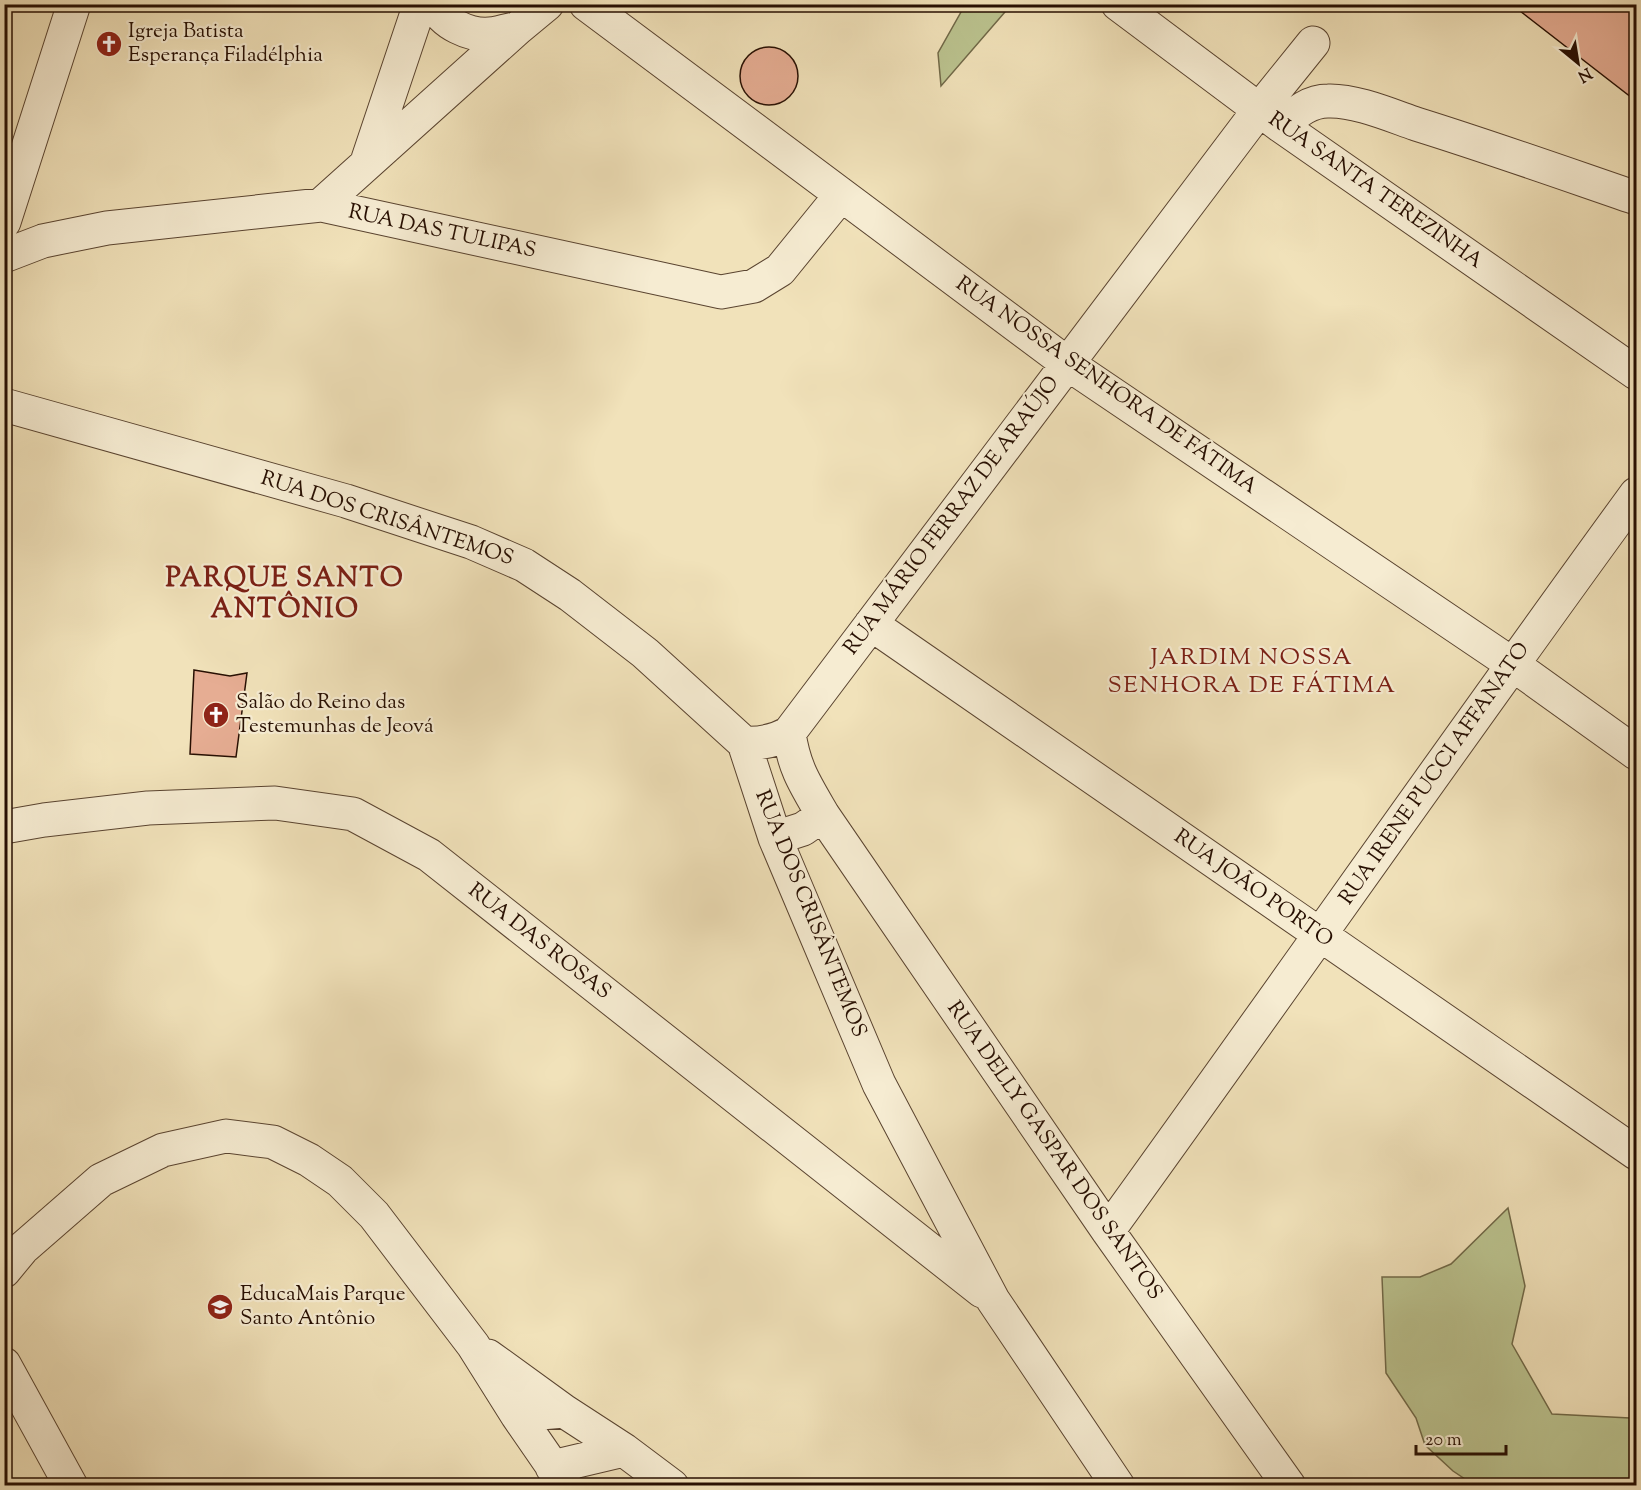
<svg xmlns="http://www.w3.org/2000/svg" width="1641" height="1490" viewBox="0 0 1641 1490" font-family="'Sorts Mill Goudy',serif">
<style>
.green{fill:#bbc38f;stroke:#716948;stroke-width:1.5}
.building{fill:#e6ad93;stroke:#270f02;stroke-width:1.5}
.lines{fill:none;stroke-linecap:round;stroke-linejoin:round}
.minor-casing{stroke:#5a4430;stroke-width:35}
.minor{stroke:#f6ecd2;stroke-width:33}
.labels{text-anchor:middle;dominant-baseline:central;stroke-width:4.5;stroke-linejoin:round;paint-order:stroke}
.poi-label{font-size:21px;fill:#270f02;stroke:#f6ecd2;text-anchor:start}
.street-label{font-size:21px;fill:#270f02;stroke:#f6ecd2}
.quarter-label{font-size:24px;letter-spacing:1.5px;fill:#7a1f14;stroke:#f6ecd2}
.district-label{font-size:27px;font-weight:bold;letter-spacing:1.5px;fill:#7a1f14;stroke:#f6ecd2}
</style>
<rect width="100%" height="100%" fill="#f1e2ba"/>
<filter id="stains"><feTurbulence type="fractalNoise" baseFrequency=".00333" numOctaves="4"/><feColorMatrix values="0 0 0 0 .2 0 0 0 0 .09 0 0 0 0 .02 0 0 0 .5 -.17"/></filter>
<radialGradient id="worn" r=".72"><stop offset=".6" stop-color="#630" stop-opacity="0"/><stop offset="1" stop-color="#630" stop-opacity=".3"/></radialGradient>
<path class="green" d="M965,5H1011L941,86L938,53Z
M1508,1208L1525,1286L1512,1344L1552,1414L1630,1418L1636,1416V1475L1622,1485H1474L1453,1471L1425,1445L1416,1418L1386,1373L1382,1277H1420L1451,1264Z"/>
<path class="building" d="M1511,4H1636V101Z
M740 76a29 29 0 1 1 58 0a29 29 0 1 1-58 0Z
M194,670L230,676L247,673L236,757L190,754Z"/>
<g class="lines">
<g class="minor-casing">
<path id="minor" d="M434,4C443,24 470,36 490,34C499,33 509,30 518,28
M586,4L1068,364L1512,664L1636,753
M1118,4L1281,126L1636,373
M1281,126C1295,114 1308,101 1328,101C1355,100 1390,115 1416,124C1490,147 1563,173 1636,198
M368,159L420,4
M321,205L518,28L547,4
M4,222L74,4
M4,256L43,241L107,228L321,205L721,292L754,286L780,270L841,195
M4,405L346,501L471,542L524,565L570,595L645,653L744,743L775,838L879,1084L993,1300L1118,1486
M871,624L1636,1153
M789,733C794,768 805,784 823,815L1108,1231L1289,1486
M744,743C760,744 775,741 789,733L1259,110L1313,43
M4,827L44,820L148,808L275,803L353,814L429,855L982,1291
M775,838L803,829L823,815
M1108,1231C1285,986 1458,738 1636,494
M4,1271L23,1248L101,1180L163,1150L226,1136L273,1142L309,1160L340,1181L374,1215L473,1345L517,1415L566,1486
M488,1356L564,1411
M4,1364L71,1486
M517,1415L564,1411L624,1450L672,1486
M552,1467L624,1450"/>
</g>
<use href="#minor" class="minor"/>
</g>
<defs>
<g id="church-disc" transform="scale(1.35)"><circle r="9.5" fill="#8f2418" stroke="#f6ecd2"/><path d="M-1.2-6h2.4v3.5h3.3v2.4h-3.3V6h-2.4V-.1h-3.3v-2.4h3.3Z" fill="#fff"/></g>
<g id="school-disc" transform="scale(1.35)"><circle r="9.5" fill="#8f2418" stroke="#f6ecd2"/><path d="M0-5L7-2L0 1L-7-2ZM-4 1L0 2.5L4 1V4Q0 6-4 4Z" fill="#fff"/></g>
</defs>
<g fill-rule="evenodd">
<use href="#church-disc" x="109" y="44"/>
<use href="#church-disc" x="216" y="715"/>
<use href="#school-disc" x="220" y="1307"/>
</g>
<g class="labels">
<g class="poi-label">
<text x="128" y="32">Igreja Batista<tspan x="128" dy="24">Esperança Filadélphia</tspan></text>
<text x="236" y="703">Salão do Reino das<tspan x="236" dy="24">Testemunhas de Jeová</tspan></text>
<text x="240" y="1295">EducaMais Parque<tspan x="240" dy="24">Santo Antônio</tspan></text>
</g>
<g class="street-label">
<text transform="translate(1375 191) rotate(35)">RUA SANTA TEREZINHA</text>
<text transform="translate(442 232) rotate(12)">RUA DAS TULIPAS</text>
<text transform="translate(1106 386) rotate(35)">RUA NOSSA SENHORA DE FÁTIMA</text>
<text transform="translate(952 516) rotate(-53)">RUA MÁRIO FERRAZ DE ARAÚJO</text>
<text transform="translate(387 519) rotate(18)">RUA DOS CRISÂNTEMOS</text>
<text transform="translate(1435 774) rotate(-55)">RUA IRENE PUCCI AFFANATO</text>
<text transform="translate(1253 889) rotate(35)">RUA JOÃO PORTO</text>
<text transform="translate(810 914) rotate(68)">RUA DOS CRISÂNTEMOS</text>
<text transform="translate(539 942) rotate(38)">RUA DAS ROSAS</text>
<text transform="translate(1054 1151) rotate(55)">RUA DELLY GASPAR DOS SANTOS</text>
</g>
<g class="quarter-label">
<text x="1252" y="658">JARDIM NOSSA<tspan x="1252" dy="28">SENHORA DE FÁTIMA</tspan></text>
</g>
<g class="district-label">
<text x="285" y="579">PARQUE SANTO<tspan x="285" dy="31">ANTÔNIO</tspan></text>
</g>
</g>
<rect width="1641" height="1490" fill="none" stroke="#f1e2ba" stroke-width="24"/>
<rect x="6" y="6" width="1629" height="1478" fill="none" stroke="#270f02" stroke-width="3"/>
<rect x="12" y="12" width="1617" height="1466" fill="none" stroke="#270f02" stroke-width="1.5"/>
<g transform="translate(1578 63) rotate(150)" stroke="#f6ecd2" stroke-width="4.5" paint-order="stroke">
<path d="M0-4.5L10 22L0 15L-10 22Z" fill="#270f02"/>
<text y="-9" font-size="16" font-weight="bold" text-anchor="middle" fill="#270f02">N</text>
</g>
<path d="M1416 1445v9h90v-9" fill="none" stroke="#270f02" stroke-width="3"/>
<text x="1425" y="1445" font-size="18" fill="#270f02" stroke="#f6ecd2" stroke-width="4.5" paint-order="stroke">20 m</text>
<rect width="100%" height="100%" filter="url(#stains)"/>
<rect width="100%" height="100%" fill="url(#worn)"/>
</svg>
